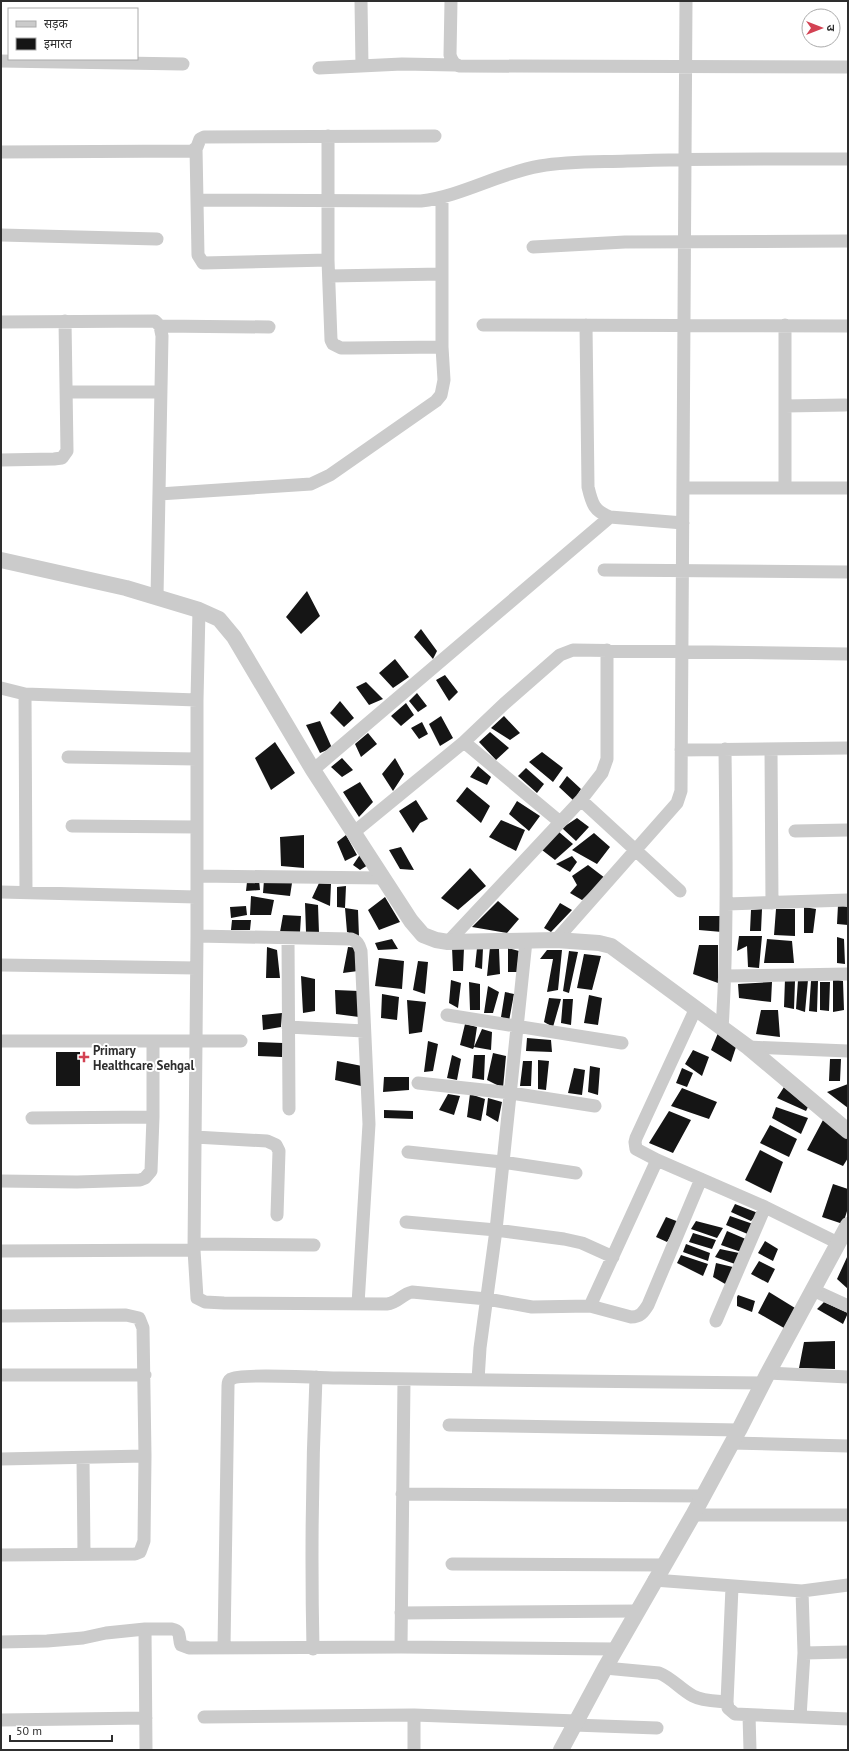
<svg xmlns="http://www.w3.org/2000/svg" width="849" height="1751" viewBox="0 0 849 1751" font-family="'PT Sans','Noto Sans Devanagari',sans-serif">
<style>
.building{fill:#151515}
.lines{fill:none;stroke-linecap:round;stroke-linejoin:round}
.minor{stroke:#cbcbcb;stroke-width:13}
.tertiary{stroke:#cbcbcb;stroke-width:16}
.poi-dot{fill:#d34253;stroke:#fff;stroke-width:1.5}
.labels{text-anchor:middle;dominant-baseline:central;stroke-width:4;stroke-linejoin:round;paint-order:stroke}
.poi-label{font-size:13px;font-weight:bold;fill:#2e2e2e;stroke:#fff;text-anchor:start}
</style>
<rect width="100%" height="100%" fill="#fff"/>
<path class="building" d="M307,591L320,616L301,634L286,617Z
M421,629L437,651L433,659L414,637Z
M395,659L409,677L393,688L379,673Z
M445,675L458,692L449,701L436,680Z
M366,682L383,699L369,705L356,687Z
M417,693L427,706L418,712L409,701Z
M340,701L354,718L344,727L330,713Z
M406,703L414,715L401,726L391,716Z
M441,716L453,738L440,746L429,724Z
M504,716L520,733L510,740L491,728Z
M320,721L332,748L320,753L306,725Z
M422,722L428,734L419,739L411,728Z
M490,732L509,748L496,760L479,742Z
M368,733L377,744L361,757L355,744Z
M275,742L295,773L271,790L255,758Z
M542,752L563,768L553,782L529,762Z
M342,758L353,770L342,777L331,767Z
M395,758L404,774L393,791L382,774Z
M478,766L491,777L487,785L470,777Z
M526,768L544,784L537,793L518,776Z
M567,776L581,789L574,801L559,787Z
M360,782L373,802L359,817L343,792Z
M467,787L490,806L481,823L456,801Z
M416,800L428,819L420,823L413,833L399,811Z
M517,801L540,816L529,831L509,814Z
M577,818L589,827L576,841L562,828Z
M501,820L525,830L516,851L489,837Z
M559,832L573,844L555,860L542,850Z
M594,833L610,847L597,864L572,850Z
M304,835V868L281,866L280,837Z
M346,835L357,855L345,861L337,842Z
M401,847L414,870L400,869L389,850Z
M361,853L368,865L360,870L353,865Z
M572,856L577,862L570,872L556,864Z
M588,865L605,878L582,900L570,893L577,885L572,876Z
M470,868L486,886L458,910L441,898Z
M259,880L260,890L246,891L247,882Z
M264,880L292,883L290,896L263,893Z
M319,883L331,884L330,906L312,898Z
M346,886L345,908L358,910L359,937L347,932L345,908L337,907V887Z
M251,896L274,900L271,915H250Z
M385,897L400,922L379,930L368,910Z
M498,901L519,919L507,933L472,927Z
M305,903L318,905L319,933L306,932Z
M560,903L572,910L551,932L544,928Z
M838,905L848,907V925L837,924Z
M246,906L247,915L231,918L230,907Z
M804,907L816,909L813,933H804Z
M762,909L761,931H750L751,910Z
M776,909H795V936L774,935Z
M283,915L301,916L300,932H280Z
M699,916H722V932L699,930Z
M232,920H251L250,930H231Z
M739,936H762L759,968L748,967L747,946L737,951Z
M837,937L844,939L845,964L837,963Z
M392,939L398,949L378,950L375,943Z
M767,939L792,941L794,963H764Z
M699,945H718V983L693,974Z
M267,947L277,950L280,978H266Z
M348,947L360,948L358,971L343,973Z
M452,947L464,948L463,971H453Z
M490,947L499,949L500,974L487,976Z
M477,948H483L482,969L475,967Z
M508,948L519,951L517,972H508Z
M547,950H562L558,990L547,992L553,959H540Z
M569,951L578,952L569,993L563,991Z
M584,954L601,956L592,990L577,988Z
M379,958L404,961L402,989L375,986Z
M418,961L428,962L425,994L413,990Z
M301,976L315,979V1011L303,1013Z
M785,979L795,981L794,1009L784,1007Z
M833,979L843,981L844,1010L833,1012Z
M451,980L461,983L458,1008L449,1003Z
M798,980H808L805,1012L796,1009Z
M811,981H818L817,1012L809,1011Z
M469,982L480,984V1010H470Z
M772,982L771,1002L739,998L738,984Z
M820,982H830L829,1011L820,1010Z
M488,986L499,992L493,1013H484Z
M335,990L359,991V1017L336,1014Z
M505,992L514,994L509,1021L501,1017Z
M382,994L399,997L397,1020L381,1018Z
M589,995L602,998L598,1025L584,1023Z
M549,998L561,999L553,1027L544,1022Z
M563,999H573L571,1025L561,1023Z
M407,1000L426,1002L422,1032L409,1034Z
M761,1010H778L780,1037L756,1034Z
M282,1013L281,1027L263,1030L262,1015Z
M465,1024L477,1027L474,1047L482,1029L492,1032L491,1050L474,1047L473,1049L460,1045Z
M718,1033L737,1044L731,1062L711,1050Z
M527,1038L551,1040L552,1052L526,1051Z
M428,1041L438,1044L433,1071L424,1072Z
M258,1042L283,1043L282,1057L258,1056Z
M693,1050L709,1057L702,1076L685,1064Z
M56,1052H80V1086H56Z
M493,1053L506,1056L503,1088L487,1080Z
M452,1055L461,1059L457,1080L447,1078Z
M474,1055H485L484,1080L472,1078Z
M830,1059H841L840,1081H829Z
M538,1060L549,1061L546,1090L538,1089Z
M337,1061L362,1066L361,1086L335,1080Z
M523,1061H532L531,1086H520Z
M590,1066L600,1068L598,1095L588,1092Z
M574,1068L585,1070L582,1095L568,1093Z
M682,1068L693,1073L687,1087L676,1083Z
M384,1077H409V1090L383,1092Z
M848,1084V1108L827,1092Z
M784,1087L808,1107L806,1111L777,1098Z
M682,1088L717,1102L709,1119L671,1106Z
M448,1094L460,1096L454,1115L439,1110Z
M470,1094L485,1099L481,1121L467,1117Z
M488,1098L502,1102L498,1122L486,1115Z
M776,1107L808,1118L801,1134L772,1118Z
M384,1110L413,1111V1119L384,1118Z
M669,1111L691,1120L673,1153L649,1143Z
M823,1120L848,1139V1158L843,1166L807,1150Z
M770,1125L797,1139L789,1157L760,1143Z
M760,1150L783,1162L771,1193L745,1180Z
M833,1184L848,1189V1208L843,1224L822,1217Z
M735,1204L758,1213L751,1221L731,1212Z
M730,1216L753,1224L750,1235L726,1225Z
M666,1217L679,1222L667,1242L656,1237Z
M696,1221L723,1228L717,1238L691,1229Z
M727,1231L748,1240L741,1252L721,1245Z
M693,1233L716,1240L712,1249L689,1242Z
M765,1241L778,1249L773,1261L758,1253Z
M686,1244L710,1253L708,1261L683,1252Z
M720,1249L739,1253L735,1264L715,1257Z
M681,1255L708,1264L703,1276L677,1263Z
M848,1255V1289L837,1279Z
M759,1261L775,1269L768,1283L751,1274Z
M716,1263L737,1268L727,1285L713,1277Z
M769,1292L795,1308L784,1328L758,1313Z
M738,1295L755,1301L752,1312L737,1306V1297Z
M824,1302L848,1313L843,1324L817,1309Z
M835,1341V1369L799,1368L804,1342Z"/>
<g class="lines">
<path class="minor" d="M361,1L362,66
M451,1L450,55C452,61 454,65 460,66L848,67
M1,61L183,64
M319,68L402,64L455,65
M328,136V260L331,340L333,344L341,348H351L442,347
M196,148L198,255L203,263L328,260
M1,152L192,151L197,147L200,139L204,137L435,136
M197,200L421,201C462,196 499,173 540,166C568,161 598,162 627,161C701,158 774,159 848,159
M1,235L157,239
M533,247L625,242L848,241
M329,276L442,274
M1,322L155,321L160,326L162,336L157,597
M483,325L848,326
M586,325L588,487C592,504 594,511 610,517L683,523
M785,325V487
M160,326L269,327
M66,392H161
M785,406L845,405
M1,460L54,459L62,458L67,451L65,321
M684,488H848
M159,494L311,484L330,475L436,401L441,395L444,380L442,347V198
M604,570L848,572
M199,610L197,700V936L194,1250L197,1298L205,1302L224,1303L387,1304C398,1303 402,1294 412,1292L487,1299L532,1307L590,1306L631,1317C640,1317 643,1313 648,1305L701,1179
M1,688L25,694L197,700
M25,694L26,892
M464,742L560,822
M771,749L772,903
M681,750L848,748
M68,757L197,759
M313,770L610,517
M581,800L680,891
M72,826L197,827
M795,831L848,830
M353,833L464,742L504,704L560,655L573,650L848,654
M197,876L382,878
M1,892L196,897
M727,904L848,900
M197,936L351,939C357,941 359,944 361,951L369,1124L358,1304
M288,938L289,1109
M556,940L677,803L681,791L686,1
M448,942L581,800L602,773L607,759V650
M1,965L196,968
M726,976L848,974
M696,1008L636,1138L635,1142L636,1149L657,1160L765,1207L838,1243
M447,1015L622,1043
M288,1027L364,1031
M722,1029C728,936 726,843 725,749
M1,1041H241
M748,1047L848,1051
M418,1083L511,1093L595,1106
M32,1118L153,1117
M195,1137L267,1141L276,1145L279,1151L277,1215
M408,1152L502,1162L576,1173
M1,1181L77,1182L140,1180L145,1178L151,1171L153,1117V1041
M406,1222L496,1230L564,1239L582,1243L613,1257
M194,1244L314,1245
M1,1251L194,1250
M813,1290L848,1306
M590,1306L657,1160
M1,1316L126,1315L139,1318L143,1328L145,1456L144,1541L140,1552L135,1554L1,1555
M716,1321L765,1207
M768,1373L848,1377
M1,1375H145
M478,1380L480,1348L496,1230L526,941
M449,1425L739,1430
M731,1443L848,1446
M83,1458L84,1553
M1,1459L145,1456
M402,1494L703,1496
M693,1515H848
M452,1564L664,1565
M654,1580L802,1591L848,1585
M732,1587L727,1702L728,1708L735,1714L848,1719
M401,1613L637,1611
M145,1629L146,1750
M1,1642L47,1641L83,1638L106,1633L145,1629H172C182,1631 178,1637 181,1645L189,1648L401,1647L615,1649
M401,1647L404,1380
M224,1648L228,1386C228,1383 228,1381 231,1379C240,1373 324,1378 340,1378C481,1381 622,1381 763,1383
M313,1649C311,1558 312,1468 316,1377
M804,1653L848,1652
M605,1668L659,1673C672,1678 680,1689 693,1696C702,1701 716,1701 727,1702
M414,1715V1750
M749,1715L750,1750
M204,1717L414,1715L577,1721
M800,1717L804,1653L802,1591
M1,1720L146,1718
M574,1725L657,1728"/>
<path class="tertiary" d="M1,560L126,588L199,610L219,619L234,637L313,770L411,921L423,935L436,940L448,942L556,940L599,943L611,946L748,1047L848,1131
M561,1750L605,1668L693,1515L739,1430L768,1373L848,1225"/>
</g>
<path class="poi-dot" d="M82 1051h4v4h4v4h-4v4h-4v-4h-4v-4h4z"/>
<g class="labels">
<g class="poi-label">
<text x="93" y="1050">Primary<tspan x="93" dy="15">Healthcare Sehgal</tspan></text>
</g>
</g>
<rect width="849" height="1751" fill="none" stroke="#2e2e2e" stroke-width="4"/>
<rect x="8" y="8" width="130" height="52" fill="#ffffff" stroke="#ababab"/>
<rect x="16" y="21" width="20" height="6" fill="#cbcbcb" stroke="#ababab"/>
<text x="44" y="28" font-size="12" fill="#2e2e2e">सड़क</text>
<rect x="16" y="38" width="20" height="12" fill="#151515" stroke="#ababab"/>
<text x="44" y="48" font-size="12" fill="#2e2e2e">इमारत</text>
<g transform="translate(821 28) rotate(90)"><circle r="19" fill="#ffffff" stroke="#ababab"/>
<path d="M0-3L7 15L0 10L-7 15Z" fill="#d34253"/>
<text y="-6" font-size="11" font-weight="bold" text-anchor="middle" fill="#2e2e2e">उ</text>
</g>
<path d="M10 1735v6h102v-6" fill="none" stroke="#2e2e2e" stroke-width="2"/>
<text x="16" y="1735" font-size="12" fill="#2e2e2e" stroke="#ffffff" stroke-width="3" paint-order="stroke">50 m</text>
</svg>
